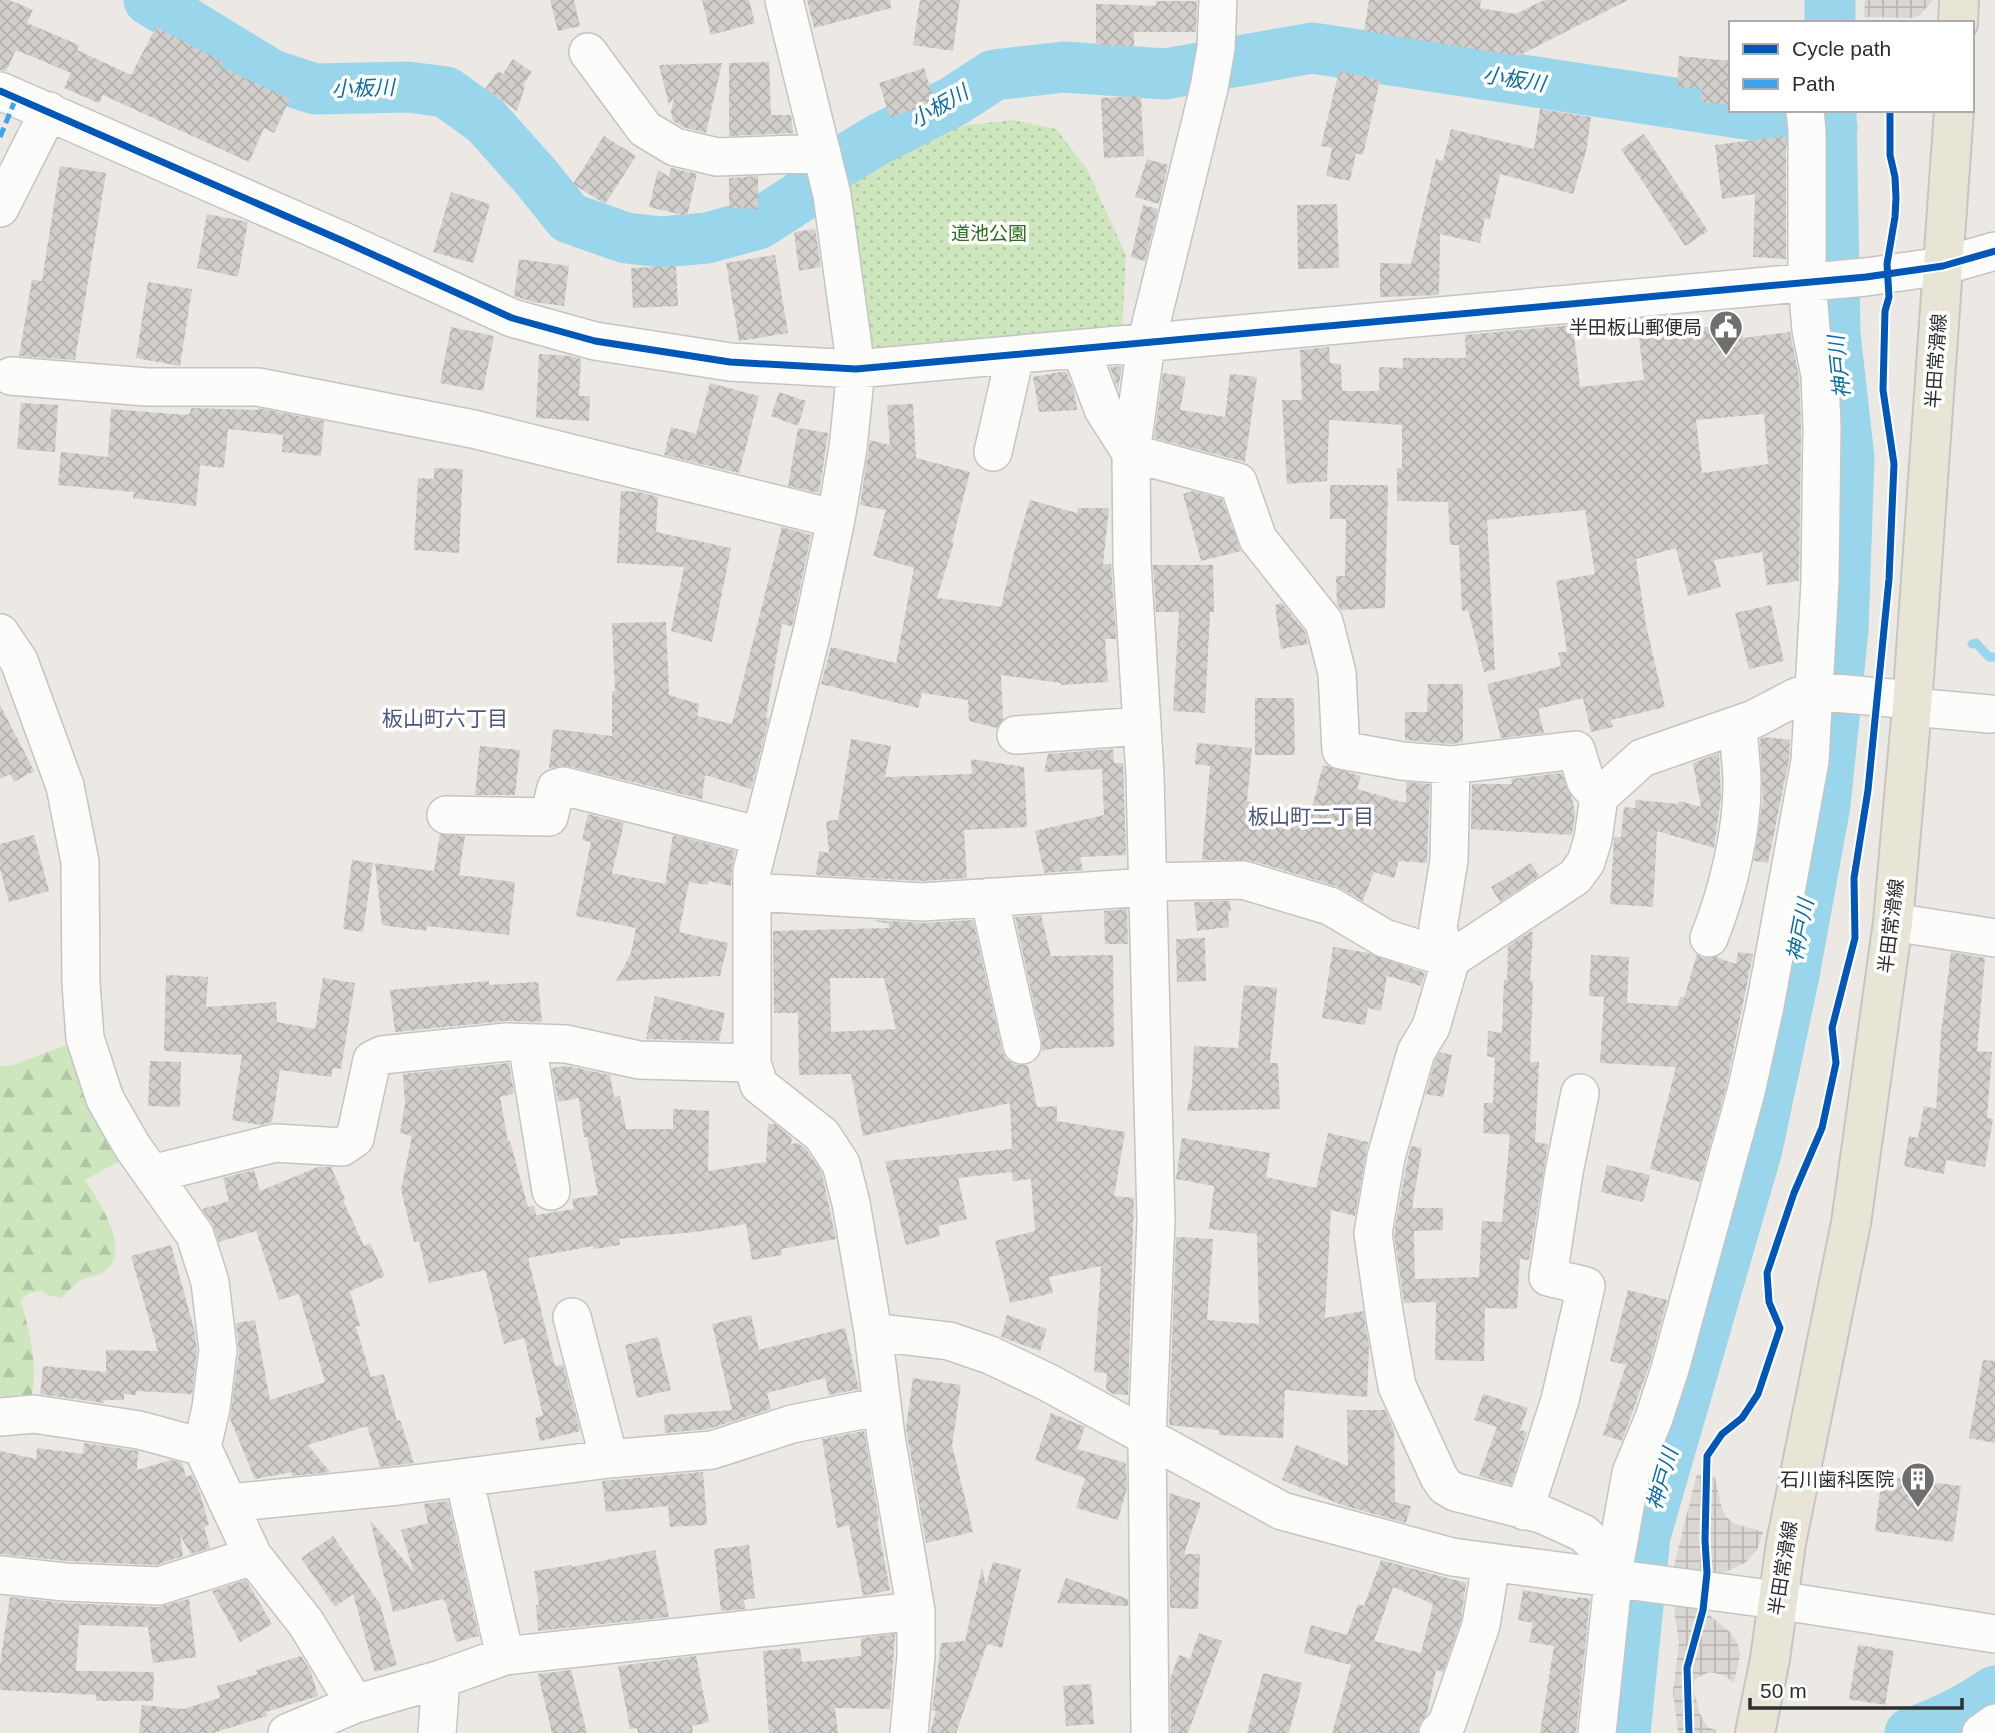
<svg xmlns="http://www.w3.org/2000/svg" width="1995" height="1733" viewBox="0 0 1995 1733" font-family="Helvetica,'Noto Sans JP',sans-serif">
<style>
.forest{fill:url(#forest-firs)}
.park{fill:url(#park-dots)}
.plaza{fill:url(#plaza-grid)}
.lines{fill:none;stroke-linecap:round;stroke-linejoin:round}
.stream{stroke:#99d6ec;stroke-width:9}
.river{stroke:#99d6ec;stroke-width:51}
.building{fill:url(#building-cross-hatch);fill-rule:evenodd}
.minor-casing{stroke:#c5c4c5;stroke-width:40}
.major-casing{stroke:#c6c5c4;stroke-width:42}
.minor{stroke:#fcfcfb;stroke-width:37}
.major{stroke:#e8e4d6;stroke-width:38}
.quiet{stroke:#3ea3eb;stroke-width:5;stroke-dasharray:10 5;stroke-linecap:butt}
.cycleway-casing{stroke:#fff;stroke-width:11}
.cycleway{stroke:#0057b8;stroke-width:7}
.labels{text-anchor:middle;dominant-baseline:central;stroke-width:7;stroke-linejoin:round;paint-order:stroke}
.park-label{font-size:19px;fill:#2c6e1b;stroke:#fff}
.poi-label{font-size:19px;fill:#2e2e2e;stroke:#fff;text-anchor:end}
.street-label{font-size:19px;fill:#2e2e2e;stroke:#fff}
.water-label{font-size:21px;font-style:italic;fill:#0d6fa3;stroke:#fff}
.neighbourhood-label{font-size:21px;fill:#4d5680;stroke:#fff}
</style>
<defs>
<pattern id="forest-firs" width="22" height="20" patternUnits="userSpaceOnUse" patternTransform="scale(1.75)"><rect width="22" height="20" fill="#cee6be"/><path d="M5 1l3.5 6h-7zM16 11l3.5 6h-7z" fill="#b1c6a4"/></pattern>
<pattern id="park-dots" width="8" height="8" patternUnits="userSpaceOnUse" patternTransform="scale(1.75)"><rect width="8" height="8" fill="#cee6be"/><path d="M2 2h.1M6 6h.1" fill="none" stroke="#b1c6a4" stroke-width="1.8" stroke-linecap="round"/></pattern>
<pattern id="plaza-grid" width="8" height="8" patternUnits="userSpaceOnUse" patternTransform="scale(1.75)"><rect width="8" height="8" fill="#dad6d2"/><path d="M0 4h8M4 0v8" fill="none" stroke="#bbb8b5"/></pattern>
<pattern id="building-cross-hatch" width="8" height="8" patternUnits="userSpaceOnUse" patternTransform="scale(1.75)"><rect width="8" height="8" fill="#d1cecb"/><path d="M0 0l8 8M0 8l8-8" fill="none" stroke="#b4b1af"/></pattern>
</defs>
<rect width="100%" height="100%" fill="#ece8e4"/>
<path class="forest" d="M66,1045L91,1101L125,1158L85,1180C99,1202 135,1253 102,1273C96,1277 87,1276 81,1280C75,1283 68,1293 61,1298L48,1295L42,1291L28,1293L21,1301C28,1326 41,1375 30,1398L0,1402V1066L13,1065Z"/>
<path class="park" d="M1012,120L1056,129L1087,169L1126,255L1122,331L866,355L844,174L960,126Z"/>
<path class="plaza" d="M1865,0H1933L1919,16L1910,18L1864,17Z
M1697,1474L1715,1478L1722,1509L1726,1517L1735,1524L1763,1532L1757,1550L1745,1563L1723,1573L1673,1570Z
M1677,1606L1703,1610L1731,1633L1738,1645L1740,1655L1734,1683L1724,1675L1709,1672L1695,1679L1693,1687L1700,1714L1707,1727L1716,1730L1715,1733H1678L1673,1692L1679,1642L1674,1610Z"/>
<g class="lines">
<path class="stream" d="M1972,644L1976,643L1989,657H1995"/>
<path class="river" d="M149,0L272,75L315,89L408,87L446,92L486,121L536,177L569,218L626,238L662,242L707,238L758,224L800,197L829,169L879,139L954,101L994,75L1064,67L1165,74L1312,48L1832,127
M1830,0V23
M1625,1733L1645,1536L1757,1149L1794,975L1825,805L1843,630L1849,458L1835,334L1831,110
M1910,1733C1942,1723 1968,1709 1995,1691"/>
</g>
<path class="building" d="M0,0H9L33,10L27,23L79,45L77,50L131,75L156,27L223,62L221,67L290,99L274,133L264,128L249,162L103,95L99,103L64,88L71,73L16,50L6,71L0,70Z
M550,0H574L580,26L558,31Z
M702,0H749L755,23L711,35Z
M807,0H890L891,8L814,28Z
M920,0H960L953,51L913,45Z
M1369,0H1481L1480,8L1516,14L1544,0H1628L1518,56L1364,31Z
M1156,1H1197L1196,32H1134V46L1096,45V4L1156,6Z
M1679,56L1731,61V105L1701,102L1702,89L1677,87Z
M513,59L532,72L523,85L525,86L517,111L485,89L498,71L503,74Z
M769,62L771,115H791L793,133L729,136V63Z
M722,63L706,133L683,127L673,121L671,112L674,97L669,105L659,65Z
M924,68L935,103L890,117L879,83Z
M1339,71L1380,80L1363,155L1356,153L1350,181L1326,176L1332,148L1321,146Z
M1141,96L1144,156L1104,158L1101,98Z
M1540,109L1591,117L1586,152L1573,194L1500,174L1490,219L1485,218L1480,243L1440,234L1439,295L1380,297V263L1411,264L1436,159L1443,161L1451,129L1534,149Z
M1644,134L1708,231L1685,246L1621,149Z
M604,136L636,156L605,204L573,184Z
M1786,136V259L1753,257L1755,194L1722,199L1715,145Z
M1147,159L1168,165L1159,204L1135,197Z
M60,166L106,173L75,360L19,356L32,280L42,281Z
M671,168L697,174L687,216L649,207L658,170L669,177Z
M758,176V209L729,208V178Z
M451,192L490,204L473,263L433,252Z
M1337,204L1339,268L1298,269L1297,205Z
M1143,205L1158,209L1145,261L1131,257Z
M207,214L248,222L238,277L197,268Z
M815,229L821,267L799,271L794,232Z
M775,255L788,333L739,341L726,263Z
M519,259L569,266L564,306L533,302L514,296Z
M676,266L678,306L633,308L631,268Z
M148,282L192,289L180,366L136,358Z
M1683,315L1685,328L1742,326L1743,338L1790,332L1799,377L1801,427L1799,581L1767,585L1762,552L1714,560L1721,587L1688,596L1676,548L1636,559L1646,625L1665,707L1611,720L1613,727L1591,732L1583,698L1538,709L1544,733L1501,738L1487,684L1561,666L1558,653L1567,651L1556,581L1595,574L1585,510L1487,520L1495,670L1484,672L1468,610L1462,611L1459,545H1450L1448,502L1397,501V468H1402V425L1329,420L1327,481L1287,484L1282,400H1302L1300,350L1329,347L1330,363L1341,364L1342,391H1379V367L1403,368V358H1466L1465,335L1573,325L1580,387L1644,380L1637,319ZM1764,414L1768,464L1702,473L1696,420Z
M451,327L494,336L483,391L440,383Z
M539,354L570,356L581,359L579,396H590L589,421L536,418Z
M1122,366L1118,390L1110,367Z
M1066,371L1074,390L1077,410L1039,412L1033,377Z
M1163,373L1186,377L1180,410L1225,417L1230,374L1257,377L1245,462L1154,438Z
M710,383L759,396L739,473L664,455L671,427L696,434Z
M779,392L806,401L798,426L771,416Z
M21,403L58,405L55,452L17,449Z
M913,404L916,458L970,472L952,542H954L937,598L1001,607L1015,549L1030,500L1077,513L1078,508H1109L1103,564H1111L1116,639H1105L1108,682L1061,685V683L1001,675L1003,719L997,728L969,721L968,700L922,693L918,708L821,684L831,647L896,663L914,568L873,556L886,510L860,505L870,440L890,445L887,405Z
M191,408L258,410V408L324,421L321,456L282,452L283,435L228,429L224,468L200,465L196,506L133,498L134,492L58,485L61,452L108,457L111,409L187,415L190,413Z
M798,428L828,433L819,493L788,486Z
M434,468L463,469L459,553L414,550L418,478L434,479Z
M1330,485H1388L1385,608L1341,610L1337,604L1336,576H1345L1346,519H1330Z
M621,491L639,492L658,497L656,532L731,548L712,642L671,631L684,567L617,563Z
M1193,491L1222,499L1241,551L1201,561L1183,494Z
M782,527L811,535L792,626L782,624L766,718H769L751,789L705,775L702,799L568,766L549,768L553,729L612,736V691H615L612,623L666,622L669,695L699,704L697,716L732,724Z
M1153,565H1213L1214,612H1210L1205,713L1173,711L1179,612H1156Z
M1282,603L1305,632L1308,644L1281,649L1275,605Z
M1771,605L1784,661L1749,669L1735,613Z
M1428,684H1463V742L1451,744L1405,740V712H1427Z
M1255,698H1294L1295,755H1255Z
M0,705L34,771L14,782L10,774L0,779Z
M1764,737L1790,740L1789,759L1768,863L1754,861L1763,799L1760,739Z
M851,739L891,746L885,777L972,774L971,759L1024,767L1027,827L964,830L967,878L922,881L816,875L819,851L829,853L826,821L838,820Z
M1197,743L1252,748L1247,801L1308,824L1323,765L1361,776L1357,789L1406,803V782L1430,784L1427,863L1399,861L1394,878L1374,872L1363,901L1336,886L1249,860H1202L1210,766L1195,764Z
M480,746L520,750L515,795H475Z
M1113,749L1114,763H1123L1126,855L1080,857L1083,870L1044,873L1035,831L1104,815L1102,769L1044,772L1048,754Z
M1719,753L1721,797L1714,848L1657,831L1653,907L1610,904L1614,839V837H1621L1624,807L1635,808L1636,800L1678,804L1679,801L1701,807L1693,763Z
M1561,773L1572,798L1575,814L1572,835L1471,829L1472,784H1512L1511,779Z
M588,814L624,823L612,873L665,884L673,835L735,851L732,866L731,886L709,881L708,885L689,882L679,932L728,943L720,976L616,981L631,953L636,928L576,916L591,842L582,840Z
M440,834L465,836L459,875L515,882L509,935L427,926L426,931L382,925L375,863L434,871Z
M34,835L49,891L9,902L0,869V844Z
M352,860L373,863L363,932L343,929Z
M1531,863L1539,876L1500,902L1491,887Z
M1230,901L1231,911H1228L1229,927L1197,931L1194,902Z
M1127,909L1128,944H1105L1104,911Z
M1041,915L1051,956L1113,955L1114,1047L1055,1048L1042,1051V1040L1015,917Z
M872,920L923,923L973,920L1002,1050L1006,1059L1015,1065H1028L1037,1107L1057,1106V1121L1125,1132L1114,1196L1134,1198L1128,1395L1113,1394L1106,1390L1107,1373L1094,1372L1101,1266L1049,1277L1053,1293L1010,1303L995,1241L1035,1231L1031,1179L1013,1181L1012,1172L958,1178L967,1219L938,1226L940,1236L906,1245L885,1161L1012,1149L1010,1103L863,1136L851,1074L799,1075L798,1013H774L773,931L889,928V924ZM830,978H884L896,1029L831,1032Z
M1530,932H1533L1530,981H1533L1530,1062H1539L1535,1142L1548,1144L1529,1260L1520,1259L1517,1309L1485,1308L1484,1361L1435,1360L1436,1302L1404,1303L1394,1233L1407,1162L1411,1146L1422,1148L1412,1208H1443V1230L1414,1231L1415,1279L1479,1277L1482,1221L1502,1222L1510,1135L1483,1133L1484,1103H1493L1495,1058L1487,1056L1488,1031L1502,1033L1504,980H1507L1508,946Z
M1205,938L1206,981L1177,982L1176,939Z
M1333,947L1368,953L1425,973L1421,986L1387,976L1381,1011L1368,1008L1365,1025L1322,1018Z
M1738,952L1753,954L1726,1087L1700,1182L1650,1169L1676,1067L1600,1063L1604,997L1589,996L1591,955L1629,957L1627,1003L1678,1006L1680,997L1684,998L1697,954L1702,958L1716,957L1736,964Z
M1951,952L1985,958L1977,1051L1992,1052L1987,1118L1993,1119L1985,1167L1946,1160L1944,1174L1904,1166L1909,1136L1918,1138L1924,1106L1936,1109L1941,1034Z
M166,975L208,977L206,1007L276,1002L277,1022L315,1029L323,978L355,983L341,1069L333,1068L331,1077L280,1070L272,1122L261,1125L232,1120L242,1055L164,1051Z
M489,981V985L538,982L542,1022L505,1021L395,1032L390,990Z
M1244,985L1277,988L1270,1063H1278L1280,1109L1187,1111L1192,1086L1194,1046L1238,1048Z
M655,996L725,1013L719,1041L646,1039Z
M1440,1052L1452,1055L1443,1097L1426,1094L1435,1060Z
M150,1061L181,1062L180,1107L148,1106Z
M509,1063L514,1094L500,1097L508,1142L510,1141L528,1207L534,1206L536,1215L574,1209L572,1199L598,1195L587,1137H584L579,1098L558,1102L552,1068L567,1066L610,1075L614,1097L620,1096L626,1129H673V1109L709,1111L708,1171L766,1162L768,1124H775L792,1138L791,1144L798,1143L806,1149L822,1173L836,1239L781,1249L782,1255L752,1260L746,1224L696,1232L619,1239L620,1245L594,1249L593,1246L528,1258L555,1366L563,1365L580,1431L540,1441L535,1418L543,1415L524,1338L504,1344L485,1270L429,1283L419,1241L414,1242L401,1190L412,1136L400,1133L405,1104L403,1074Z
M1328,1133L1368,1142L1355,1216L1331,1210L1325,1318L1363,1311L1369,1346L1367,1397L1285,1390L1283,1438L1219,1435V1430L1169,1425L1176,1237L1213,1239L1207,1320L1259,1324L1257,1234L1209,1229L1214,1186L1176,1179L1182,1138L1270,1153L1266,1177L1316,1188Z
M1607,1165L1650,1175L1643,1202L1601,1192Z
M318,1167H331L345,1199L343,1200L364,1246L370,1243L385,1276L350,1291L360,1326L356,1327L371,1377L384,1374L397,1421L400,1420L414,1463L380,1467L367,1426L308,1445L330,1472L292,1476V1472L255,1479L230,1419L239,1352L236,1323L255,1320L270,1400L325,1382L299,1294L279,1300L256,1231L219,1242L212,1223L202,1209L229,1201L223,1178L254,1170L260,1191Z
M171,1245L194,1329L197,1350L192,1394L136,1391V1395L124,1394V1400H103L104,1403L40,1394L43,1366L106,1372V1350L158,1351L131,1256Z
M1628,1290L1667,1300L1650,1363L1622,1441L1603,1435L1626,1365L1610,1361Z
M751,1315L759,1350L845,1328L859,1389L829,1395L825,1378L767,1393L771,1409L708,1429L665,1433L664,1415L732,1410L712,1324Z
M1007,1315L1047,1329L1040,1351L1001,1337Z
M658,1337L671,1390L637,1398L625,1345Z
M1983,1360L1995,1361V1443L1969,1438Z
M913,1378L961,1385L952,1445L973,1532L926,1543L906,1428Z
M1483,1394L1528,1408L1520,1430L1527,1432L1511,1485L1479,1476L1497,1427L1474,1420Z
M1347,1410H1385L1394,1430L1395,1502L1411,1506L1406,1523L1342,1505L1282,1480L1296,1445L1348,1466Z
M1051,1413L1085,1427L1077,1449L1126,1463L1127,1488L1118,1520L1076,1508L1085,1478L1035,1460Z
M864,1431L879,1520L877,1521L890,1590L863,1596L849,1525L837,1528L822,1439Z
M84,1443L138,1451L137,1470L171,1460L182,1463L186,1477L192,1475L200,1493L209,1525L204,1527L210,1548L191,1554L180,1535L183,1556L156,1565L67,1561L0,1554V1451L36,1459L37,1448L83,1454Z
M703,1472L707,1525L670,1527L668,1506L606,1512L602,1481Z
M1882,1476L1961,1486L1953,1542L1875,1531Z
M1169,1493L1201,1503L1184,1554H1200L1198,1609L1170,1608Z
M448,1501L479,1636L456,1642L446,1603L443,1599L393,1612L370,1520L414,1572L401,1530L428,1523L424,1504Z
M333,1536L380,1604L397,1665L375,1672L353,1594L335,1607L301,1558Z
M749,1545L755,1598L744,1600L745,1609L721,1611L714,1549Z
M655,1550L669,1617L538,1631L536,1605H539L534,1571L572,1565V1567Z
M1381,1560L1466,1583L1461,1620L1443,1672L1436,1670L1427,1714L1418,1728V1733H1332L1351,1665L1304,1653L1311,1625L1347,1635L1358,1604L1364,1606ZM1393,1587L1433,1604L1421,1653L1374,1641Z
M993,1562L1021,1569L1002,1648L987,1644L956,1733H930L936,1711L932,1710L941,1643L965,1641L982,1568L986,1585Z
M1066,1578L1128,1599V1606L1057,1603Z
M246,1580L272,1624L240,1642L212,1591Z
M1523,1590L1577,1600V1597L1590,1599L1576,1733H1540L1554,1646L1529,1642L1533,1623L1518,1620Z
M10,1597L64,1603L158,1607L189,1599L196,1657L153,1663L148,1627L79,1625L76,1671L154,1672L153,1701H96V1695L0,1690V1664Z
M1199,1633L1222,1641L1188,1733H1171L1170,1679L1179,1655L1190,1659Z
M895,1634L890,1709L835,1708L838,1733H769L763,1651L800,1648L802,1662L861,1656V1638Z
M1858,1645L1894,1651L1885,1705L1849,1699Z
M301,1656L311,1672L318,1696L266,1712L267,1716L213,1733H139L142,1705L183,1709L220,1698L217,1686L258,1674L256,1670Z
M696,1656L709,1722L692,1726L693,1733H638L637,1728L630,1729L618,1666Z
M571,1670L587,1733H552L538,1674Z
M1263,1673L1302,1683L1289,1733H1247Z
M1091,1684L1094,1724L1066,1726L1063,1686Z"/>
<g class="lines">
<g class="minor-casing">
<path id="minor" d="M784,0L832,195L856,369L848,448L836,519L812,632L752,871V1063L759,1085L822,1135L841,1164L851,1203L873,1332L886,1437L916,1611V1656L909,1733
M588,52L645,129L675,147L717,157L822,153
M0,91L343,241L512,318L595,341L730,362L856,369L1866,277L1943,266L1995,251
M0,208L49,111
M1081,350L1103,409L1131,453L1238,482L1258,539L1324,622L1337,673L1341,750L1402,761L1451,765L1576,750L1586,782L1599,797
M11,376L147,387H258L473,429L836,519
M993,452L1015,356
M0,633L19,661L65,786L80,862L81,983L85,1038L105,1099L132,1146L195,1235L210,1282L218,1350L211,1408L202,1447L253,1556L306,1623L355,1704
M1912,707L1990,714
M1016,735L1142,726
M446,815L549,817L556,788L563,786L761,836
M1148,882L1243,880L1330,906L1384,938L1451,959L1441,942L1438,927L1449,860L1451,765
M752,892L922,902L1148,887
M989,897L1022,1045
M1893,922L1995,938
M1709,938C1728,891 1743,829 1742,779C1741,761 1739,743 1738,725
M527,1043L551,1191
M152,1174L275,1143L342,1147L355,1138L372,1060L382,1055L507,1042L566,1044L639,1060L752,1063
M572,1317L609,1459
M873,1332L949,1341L990,1355L1049,1383L1282,1511L1452,1557L1777,1600L1995,1634
M0,1417L34,1414L139,1430L202,1447
M464,1478L505,1656
M229,1503L398,1486L609,1459L712,1450L792,1424L882,1406
M1524,1511L1560,1400L1586,1286L1548,1277L1564,1172L1580,1093
M1615,1563L1583,1533L1541,1514L1455,1492L1445,1486L1439,1477L1397,1386L1384,1312L1373,1233L1386,1157L1416,1052L1431,1027L1451,959L1575,877L1586,862L1593,839L1599,797L1642,758L1754,719L1796,697L1812,691L1913,700
M0,1575L65,1582L159,1586L253,1556
M287,1733L355,1704L441,1679L505,1656L916,1611
M437,1733L441,1679
M1150,1733L1147,1438L1156,1221L1145,775L1132,562L1131,453L1146,344L1209,88L1216,48L1218,0
M1438,1733L1447,1723L1481,1625L1491,1563
M1597,1733L1615,1563L1631,1473L1654,1418L1670,1369L1746,1092L1765,1006L1810,761L1820,582L1822,427L1820,375L1811,330L1807,281V131L1805,110
M1981,1733L1995,1723"/>
</g>
<g class="major-casing">
<path id="major" d="M1958,23L1959,0
M1755,1733L1770,1659L1786,1543L1851,1223L1893,922L1912,707L1954,110"/>
</g>
<use href="#minor" class="minor"/>
<use href="#major" class="major"/>
<path class="quiet" d="M0,137L16,98"/>
<g class="cycleway-casing">
<path id="cycleway" d="M0,91L343,241L512,318L595,341L730,362L856,369L1866,277L1943,266L1995,251
M1689,1733L1687,1668L1703,1610L1707,1573L1705,1540L1707,1456L1722,1434L1742,1418L1758,1394L1780,1328L1769,1302L1767,1273L1794,1193L1822,1128L1836,1063L1832,1028L1855,938L1854,878L1868,790L1889,579L1894,464L1883,390L1885,311L1889,297L1887,264L1895,217L1896,198L1895,177L1890,155V110"/>
</g>
<use href="#cycleway" class="cycleway"/>
</g>
<defs>
<g id="civic-pin" transform="scale(1.75)"><path d="M0 17L-7.5 6A9.5 9.5 0 1 1 7.5 6Z" fill="#706f6e" stroke="#fff"/><path d="M-.6-6.5H3V-4.5H.6V-3L4-1V1h2V6H-6V1h2V-1L-.6-3ZM-1.2 2.5V6h2.4V2.5Z" fill="#fff"/></g>
<g id="building-pin" transform="scale(1.75)"><path d="M0 17L-7.5 6A9.5 9.5 0 1 1 7.5 6Z" fill="#706f6e" stroke="#fff"/><path d="M-4-6H4V6H1V3H-1V6H-4ZM-2.5-4.3h1.7v1.8h-1.7ZM.8-4.3h1.7v1.8H.8ZM-2.5-1h1.7V.8h-1.7ZM.8-1h1.7V.8H.8Z" fill="#fff"/></g>
</defs>
<g fill-rule="evenodd">
<use href="#civic-pin" x="1726" y="327"/>
<use href="#building-pin" x="1918" y="1479"/>
</g>
<g class="labels">
<g class="park-label">
<text x="989" y="233">道池公園</text>
</g>
<g class="poi-label">
<text x="1702" y="327">半田板山郵便局</text>
<text x="1894" y="1479">石川歯科医院</text>
</g>
<g class="street-label">
<text transform="translate(1936 361) rotate(-86)">半田常滑線</text>
<text transform="translate(1891 926) rotate(-83)">半田常滑線</text>
<text transform="translate(1783 1568) rotate(-81)">半田常滑線</text>
</g>
<g class="water-label">
<text transform="translate(1514 79) rotate(9)">小板川</text>
<text transform="translate(363 88) rotate(-2)">小板川</text>
<text transform="translate(939 106) rotate(-30)">小板川</text>
<text transform="translate(1839 367) rotate(-96)">神戸川</text>
<text transform="translate(1800 930) rotate(-79)">神戸川</text>
<text transform="translate(1662 1479) rotate(-74)">神戸川</text>
</g>
<g class="neighbourhood-label">
<text x="445" y="718">板山町六丁目</text>
<text x="1311" y="816">板山町二丁目</text>
</g>
</g>
<rect x="1729" y="21" width="245" height="91" fill="#ffffff" stroke="#ababab" stroke-width="2"/>
<rect x="1743" y="44" width="35" height="10" fill="#0057b8" stroke="#ababab" stroke-width="2"/>
<text x="1792" y="56" font-size="21" fill="#2e2e2e">Cycle path</text>
<rect x="1743" y="79" width="35" height="10" fill="#3ea3eb" stroke="#ababab" stroke-width="2"/>
<text x="1792" y="91" font-size="21" fill="#2e2e2e">Path</text>
<path d="M1750 1698v10h212v-10" fill="none" stroke="#2e2e2e" stroke-width="3.5"/>
<text x="1760" y="1698" font-size="21" fill="#2e2e2e" stroke="#ffffff" stroke-width="5" paint-order="stroke">50 m</text>
</svg>
